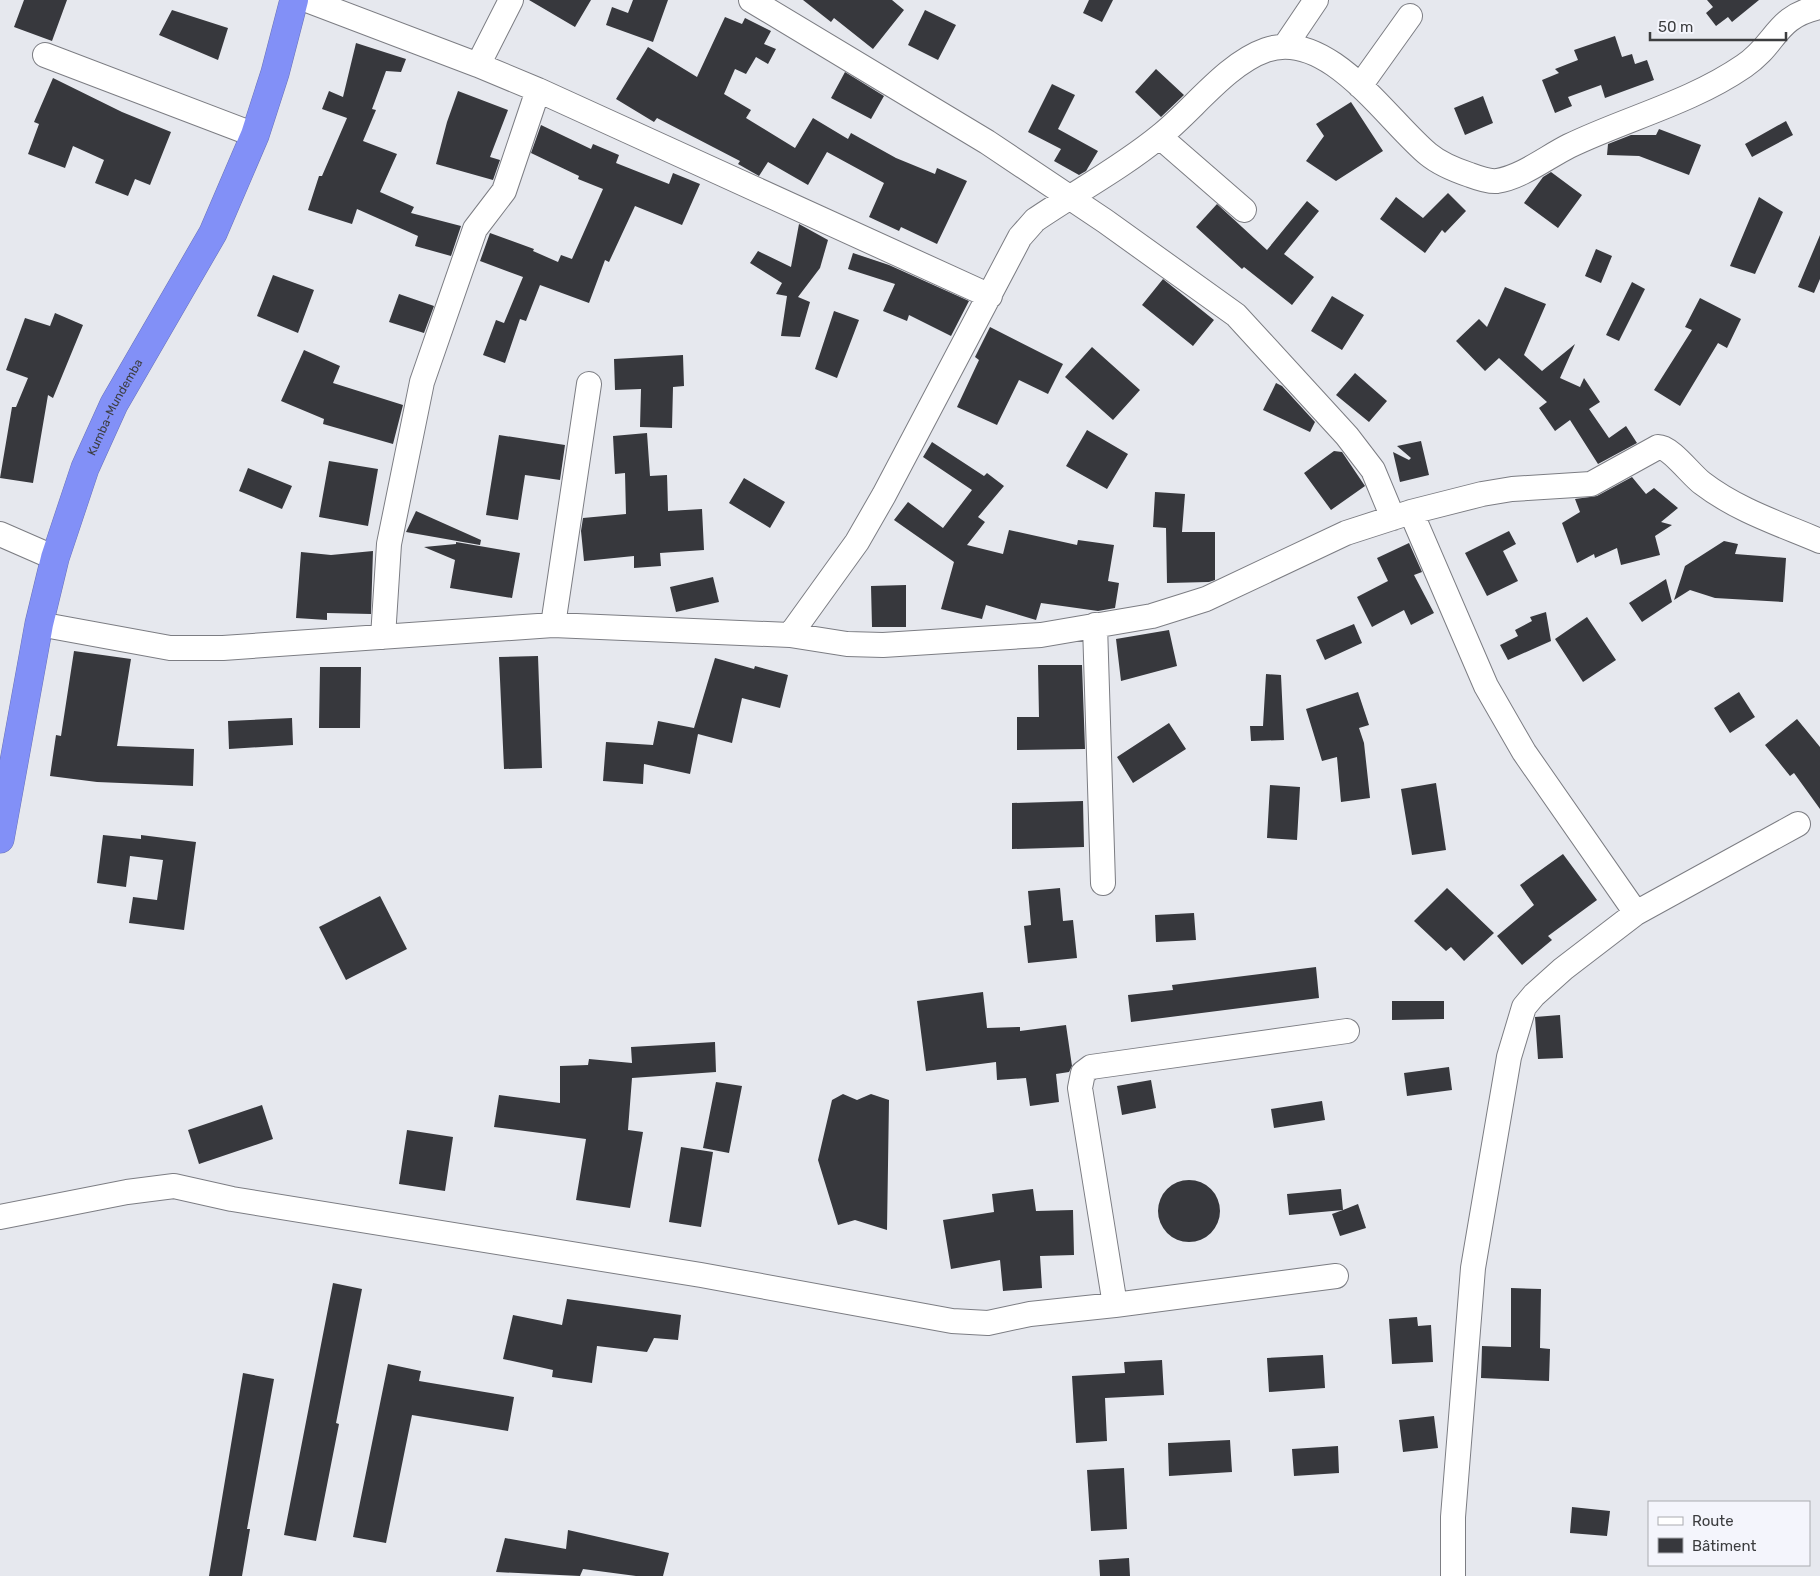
<svg xmlns="http://www.w3.org/2000/svg" width="1820" height="1576" viewBox="0 0 1820 1576" font-family="Rubik,sans-serif">
<style>
.building{fill:#37383d}
.lines{fill:none;stroke-linecap:round;stroke-linejoin:round}
.minor-casing{stroke:#7c7d83;stroke-width:26}
.highway-casing{stroke:#6a73b7;stroke-width:29}
.minor{stroke:#fff;stroke-width:24}
.highway{stroke:#8290f7;stroke-width:28}
.labels{text-anchor:middle;dominant-baseline:central;stroke-width:5;stroke-linejoin:round;paint-order:stroke}
.street-label{font-size:12px;fill:#3c3d3f;stroke:#f4f5fc}
</style>
<rect width="100%" height="100%" fill="#e6e8ee"/>
<path class="building" d="M24,0H67L52,41L14,27Z
M529,0H591L575,27Z
M633,0H668L653,42L606,25L612,7L628,13Z
M803,0H892L904,10L873,49L834,18L831,22Z
M1089,0H1113L1102,22L1083,13Z
M1707,0H1759L1732,22L1728,17L1716,26L1706,13L1713,7Z
M172,10L228,28L218,60L159,35Z
M925,10L956,25L938,60L908,45Z
M725,17L742,24L745,18L771,31L764,44L776,49L768,64L756,57L746,74L735,69L724,94L751,110L746,118L795,148L813,118L848,139L851,133L896,158L935,174L937,168L967,181L937,244L901,227L899,231L869,217L884,183L827,152L808,185L768,162L759,176L738,164L740,161L657,118L654,122L616,99L648,47L697,77Z
M1615,36L1622,57L1632,54L1635,64L1647,60L1654,80L1605,98L1601,85L1568,97L1572,106L1555,113L1542,80L1559,73L1555,69L1578,60L1574,50Z
M356,43L406,59L401,72L386,71L372,109L376,110L363,141L397,154L380,192L414,207L411,213L461,226L451,256L415,246L418,236L357,209L352,224L308,210L319,176H322L347,118L322,109L329,91L343,97Z
M1156,69L1184,95L1161,117L1135,92Z
M845,72L884,96L871,119L831,98Z
M53,78L122,112L171,132L150,185L135,179L128,196L95,183L104,160L73,146L65,168L28,154L39,124L34,122Z
M1052,84L1075,95L1058,129L1098,151L1086,171L1079,175L1054,161L1061,149L1028,132Z
M458,91L508,110L490,157L500,160L493,180L436,164L447,122Z
M1483,96L1493,123L1465,135L1454,108Z
M1351,102L1383,151L1336,181L1306,161L1324,136L1316,124Z
M1786,121L1793,135L1752,157L1745,144Z
M541,125L591,149L593,144L619,155L616,163L669,184L673,173L700,184L682,225L635,206L609,262L605,260L589,303L540,285L526,321L520,319L505,363L483,355L496,320L504,323L523,277L480,261L490,233L534,249L533,251L558,262L561,255L572,259L603,189L578,179L579,176L531,153Z
M1659,129L1701,145L1689,175L1639,156L1607,155L1608,144L1631,135H1656Z
M1551,172L1582,195L1558,228L1524,203L1543,177Z
M1448,193L1466,211L1445,233L1442,230L1425,253L1380,219L1396,197L1423,218Z
M1759,197L1783,212L1755,274L1730,266Z
M1307,201L1319,211L1284,254L1314,277L1292,305L1244,267L1242,269L1196,227L1217,204L1267,250Z
M799,224L828,240L820,268L798,297L810,302L800,337L781,336L787,296L776,294L782,283L750,263L758,251L791,267Z
M1820,235V279L1814,293L1798,287Z
M1596,249L1612,256L1601,283L1585,276Z
M853,253L889,265L969,301L951,336L909,315L907,321L883,311L895,284L848,269Z
M273,275L314,290L298,333L257,316Z
M1163,279L1214,320L1193,346L1142,305Z
M1632,282L1645,289L1619,341L1606,335Z
M1505,287L1546,304L1524,355L1542,371L1575,344L1560,378L1580,387L1584,378L1600,402L1589,409L1609,438L1626,426L1637,443L1598,464L1570,420L1555,431L1539,408L1547,402L1499,358L1485,371L1456,341L1479,319L1487,327Z
M399,294L434,306L424,333L389,322Z
M1332,296L1364,315L1342,350L1311,331Z
M1700,298L1741,319L1727,348L1718,343L1680,406L1654,390L1692,330L1685,327Z
M834,311L859,320L837,378L815,369Z
M55,313L83,325L53,398L48,395L33,483L0,478L12,407H16L28,378L6,370L25,318L50,326Z
M990,327L1063,364L1048,394L1019,380L997,425L957,407L979,360L975,357Z
M1092,347L1140,390L1113,420L1065,377Z
M304,350L340,366L333,383L403,405L393,444L323,424L324,419L281,401Z
M683,355L684,386L673,387L672,428L640,427L641,389L615,390L614,359Z
M1355,373L1387,401L1369,422L1336,395Z
M1276,383L1282,386L1315,422L1310,432L1263,410Z
M1087,430L1128,454L1107,489L1066,466Z
M647,433L650,476L667,475L668,511L702,509L704,550L660,553L661,566L634,568V556L584,561L581,531L583,518L626,514L625,473L615,474L613,436Z
M499,435L565,445L560,480L525,475L518,520L486,515Z
M1421,441L1429,475L1400,482L1393,452L1409,460L1411,458L1397,446Z
M932,442L984,476L987,473L1004,486L978,517L985,522L967,545L1003,554L1009,530L1077,545L1078,540L1114,545L1108,581L1119,583L1115,608L1098,611L1041,603L1036,620L986,605L982,619L941,609L954,562L894,520L908,502L943,528L972,490L923,457Z
M1334,451L1342,452L1365,486L1331,510L1304,473Z
M329,461L378,469L368,526L319,517Z
M248,468L292,486L282,509L239,491Z
M1632,477L1646,494L1654,488L1678,508L1661,522L1672,525L1655,536L1660,555L1621,565L1617,548L1595,558L1594,554L1577,563L1562,523L1580,512L1575,499L1597,496Z
M744,478L785,502L770,528L729,503Z
M1155,492L1185,494L1182,532H1215V580L1209,582L1167,583L1166,528L1153,527Z
M416,511L481,540L480,545L406,532Z
M1509,531L1516,544L1503,551L1518,581L1487,596L1465,553Z
M1724,541L1738,544L1735,554L1786,558L1783,602L1715,598L1690,590L1674,600L1685,566Z
M456,542L520,553L512,598L450,588L455,560L424,547L456,544Z
M1409,543L1422,572L1414,575L1434,613L1411,625L1404,610L1372,627L1357,597L1388,581L1377,558Z
M373,551L371,614L327,613V620L296,618L301,552L331,555Z
M713,577L719,602L676,612L670,587Z
M1666,579L1672,602L1642,622L1629,603Z
M906,585V627H872L871,586Z
M1546,612L1551,641L1508,660L1500,645L1518,636L1515,630L1532,621L1530,617Z
M1587,617L1616,660L1583,682L1555,639Z
M1354,624L1362,643L1325,660L1316,640Z
M1169,630L1177,666L1121,681L1116,639Z
M74,651L131,659L117,746L194,749L193,786L97,782L50,776L56,735L61,736Z
M538,656L542,768L504,769L499,657Z
M715,658L754,669L755,666L788,675L780,708L742,698L732,743L698,734L690,774L644,764L643,784L603,781L606,742L653,745L658,721L694,728Z
M1038,665H1082L1085,749L1017,750V717H1039Z
M320,667H361L360,728H319Z
M1266,674L1281,675L1284,740L1251,741L1250,726H1263Z
M1358,692L1369,725L1359,728L1364,743L1370,798L1341,802L1337,757L1322,761L1306,709Z
M1739,692L1755,717L1730,733L1714,708Z
M292,718L293,745L229,749L228,721Z
M1797,719L1820,747V809L1794,773L1790,776L1765,745Z
M1169,723L1186,749L1133,783L1117,757Z
M1436,783L1446,850L1412,855L1401,789Z
M1270,785L1300,787L1297,840L1267,838Z
M1083,801L1084,847L1012,849V803Z
M103,835L141,839V835L196,842L184,930L129,923L133,897L157,900L163,860L130,856L126,887L97,883Z
M1563,854L1597,900L1548,936L1552,940L1522,965L1497,936L1534,905L1520,885Z
M1060,888L1063,921L1073,920L1077,958L1028,963L1024,926L1031,925L1028,891Z
M1447,888L1494,933L1464,961L1451,947L1446,951L1414,921Z
M380,896L407,949L346,980L319,927Z
M1194,913L1196,940L1156,942L1155,915Z
M1316,967L1319,998L1131,1022L1128,995L1173,990L1172,985Z
M983,992L987,1028L1020,1027V1031L1066,1025L1072,1066L1069,1072L1056,1074L1059,1102L1030,1106L1026,1078L997,1080L996,1062L926,1071L917,1001Z
M1392,1001H1444V1019L1392,1020Z
M1560,1015L1563,1058L1538,1059L1535,1017Z
M715,1042L716,1072L632,1078L628,1130L643,1132L630,1208L576,1200L586,1139L494,1127L499,1095L560,1103V1066L588,1065L589,1059L632,1063L631,1047Z
M1449,1067L1452,1090L1407,1096L1404,1073Z
M1151,1080L1156,1108L1122,1115L1117,1086Z
M716,1082L742,1086L729,1153L703,1148Z
M843,1094L857,1100L871,1094L889,1100L887,1230L855,1220L838,1225L818,1160L832,1100Z
M1322,1101L1325,1120L1274,1128L1271,1109Z
M262,1105L273,1139L199,1164L188,1130Z
M407,1130L453,1137L445,1191L399,1184Z
M681,1147L713,1152L701,1227L669,1222Z
M1158 1211a31 31 0 1 1 62 0a31 31 0 1 1-62 0Z
M1033,1189L1036,1211L1073,1210L1074,1255L1040,1256L1042,1288L1003,1291L1000,1260L951,1269L943,1220L994,1212L992,1194Z
M1341,1189L1343,1210L1358,1204L1366,1228L1340,1236L1332,1214L1343,1210L1289,1215L1287,1194Z
M333,1283L362,1289L336,1423L339,1424L316,1541L284,1535Z
M1511,1288L1541,1289L1540,1348L1550,1349L1549,1381L1481,1378L1482,1346L1511,1347Z
M567,1299L681,1315L678,1340L654,1338L647,1352L597,1346L592,1383L552,1377L553,1370L503,1359L513,1315L562,1325Z
M1417,1317L1418,1326L1431,1325L1433,1362L1392,1364L1389,1319Z
M1323,1355L1325,1388L1269,1392L1267,1358Z
M1162,1360L1164,1395L1105,1398L1107,1441L1076,1443L1072,1376L1125,1373L1124,1362Z
M388,1364L421,1371L419,1381L514,1397L508,1431L412,1415L386,1543L353,1537Z
M243,1373L274,1379L247,1529H250L242,1576H209Z
M1434,1416L1438,1448L1403,1452L1399,1420Z
M1230,1440L1232,1472L1169,1476L1168,1443Z
M1338,1446L1339,1473L1294,1476L1292,1449Z
M1124,1468L1127,1529L1091,1531L1087,1470Z
M1572,1507L1610,1511L1607,1536L1570,1533Z
M568,1530L669,1553L663,1576H636L583,1569L580,1576L496,1572L505,1538L566,1549Z
M1129,1558L1130,1576H1100L1099,1560Z"/>
<g class="lines">
<g class="minor-casing">
<path id="minor" d="M307,0L478,65L538,90L990,296
M751,0L987,142L1105,221L1236,315L1347,436L1373,470L1393,518
M1285,46L1316,0
M45,55L255,135
M478,65L511,0
M1360,86L1410,16
M1160,137L1244,210
M1411,512L1486,686L1524,752L1636,913
M0,534L55,558
M39,624L170,648H223L553,625L790,635L847,644L883,645L1041,635L1152,616L1206,599L1346,533L1411,512L1482,494L1512,489L1591,484L1658,447C1671,447 1691,475 1702,483C1737,510 1780,524 1820,541
M553,625L589,384
M1095,625L1103,883
M790,635L857,542L884,495L1020,237L1035,220C1076,192 1121,168 1160,136C1193,110 1226,64 1266,50C1328,28 1387,120 1428,154C1440,164 1455,170 1470,175C1478,178 1489,182 1497,181C1522,177 1547,157 1569,146C1627,118 1690,103 1744,66C1778,43 1774,17 1820,7
M383,637L389,544L422,382L475,229L504,191L538,90
M0,1217L127,1192L174,1186L232,1199L701,1275L952,1321L988,1323L1030,1314L1115,1305L1336,1276
M1115,1305L1080,1088L1083,1073L1091,1067L1347,1031
M1453,1576V1517L1473,1268L1509,1057L1524,1007L1534,995L1563,969L1636,913L1798,824"/>
</g>
<g class="highway-casing">
<g id="highway">
<path id="s1" d="M0,839L39,624L55,558L85,468L114,404L213,233L255,135L275,73L294,0"/>
</g>
</g>
<use href="#minor" class="minor"/>
<use href="#highway" class="highway"/>
</g>
<g class="labels">
<g class="street-label">
<text stroke="none"><textPath href="#s1" startOffset="449">Kumba-Mundemba</textPath></text>
</g>
</g>
<rect x="1648" y="1501" width="162" height="65" fill="#f4f5fc" stroke="#aaabb0"/>
<rect x="1658" y="1517" width="25" height="8" fill="#ffffff" stroke="#aaabb0"/>
<text x="1692" y="1526" font-size="15" fill="#3c3d3f">Route</text>
<rect x="1658" y="1538" width="25" height="15" fill="#37383d" stroke="#aaabb0"/>
<text x="1692" y="1551" font-size="15" fill="#3c3d3f">Bâtiment</text>
<path d="M1650 32v8h136v-8" fill="none" stroke="#3c3d3f" stroke-width="2.5"/>
<text x="1658" y="32" font-size="15" fill="#3c3d3f" stroke="#f4f5fc" stroke-width="4" paint-order="stroke">50 m</text>
</svg>
